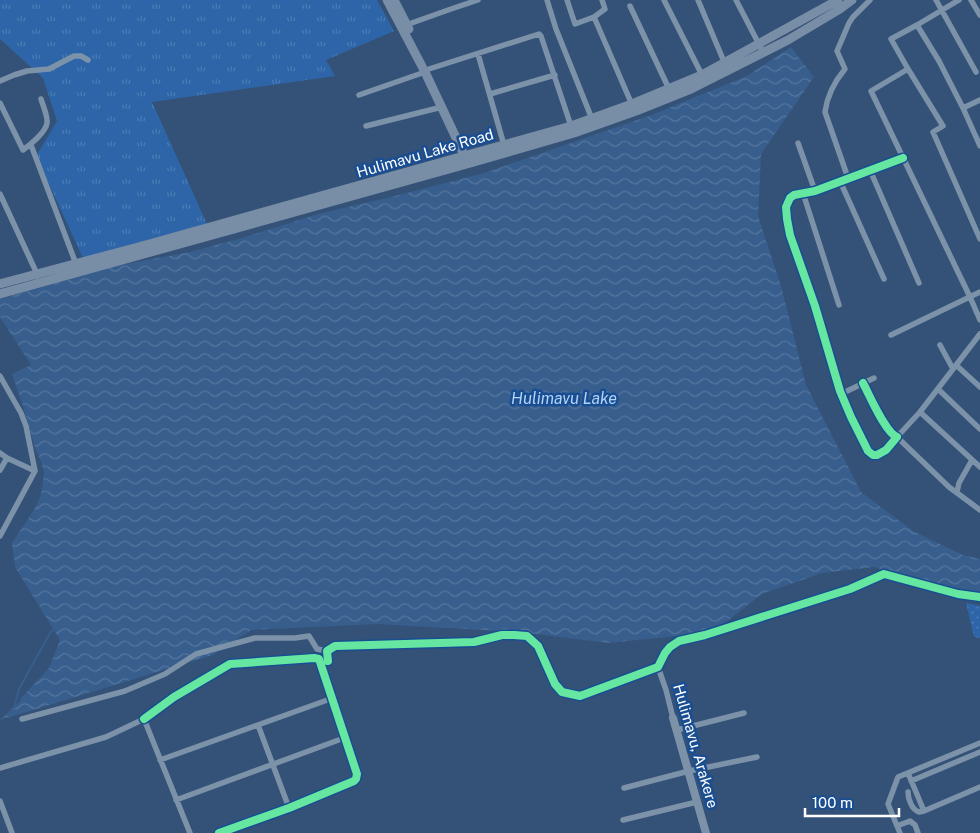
<svg xmlns="http://www.w3.org/2000/svg" width="980" height="833" viewBox="0 0 980 833" font-family="'Public Sans',sans-serif">
<style>
.grass{fill:url(#grass-tufts)}
.park{fill:url(#park-dots)}
.water{fill:url(#water-waves)}
.lines{fill:none;stroke-linecap:round;stroke-linejoin:round}
.stream{stroke:#375e8d;stroke-width:2}
.minor{stroke:#7c92a9;stroke-width:5.5}
.tertiary{stroke:#7c92a9;stroke-width:8}
.secondary{stroke:#788da6;stroke-width:9}
.cycleway-casing{stroke:#194e92;stroke-width:11}
.cycleway{stroke:#66e7a1;stroke-width:8}
.labels{text-anchor:middle;dominant-baseline:central;stroke-width:5;stroke-linejoin:round;paint-order:stroke}
.street-label{font-size:15px;fill:#fff;stroke:#194e92}
.water-label{font-size:16px;font-style:italic;fill:#b4d3f6;stroke:#194e92}
</style>
<defs>
<pattern id="grass-tufts" width="24" height="20" patternUnits="userSpaceOnUse" patternTransform="scale(1.25)"><rect width="24" height="20" fill="#2d65a8"/><path d="M3 7l-1-3M5 7V3M7 7l1-3M15 17l-1-3M17 17v-4M19 17l1-3" fill="none" stroke="#4c7cb5"/></pattern>
<pattern id="park-dots" width="8" height="8" patternUnits="userSpaceOnUse" patternTransform="scale(1.25)"><rect width="8" height="8" fill="#2d65a8"/><path d="M2 2h.1M6 6h.1" fill="none" stroke="#4c7cb5" stroke-width="1.8" stroke-linecap="round"/></pattern>
<pattern id="water-waves" width="16" height="10" patternUnits="userSpaceOnUse" patternTransform="scale(1.25)"><rect width="16" height="10" fill="#375e8d"/><path d="M0 5q4-4 8 0t8 0" fill="none" stroke="#55769e"/></pattern>
</defs>
<rect width="100%" height="100%" fill="#345277"/>
<path class="grass" d="M0,0H377L394,31L326,60L335,76L152,102L207,224L83,258L36,156L57,121L43,78L0,39Z"/>
<path class="park" d="M966,603L980,606V638L974,637Z"/>
<path class="water" d="M791,47L814,77L761,154L758,216L781,286L806,385L861,492L913,531L963,555L980,559V595L924,583L874,567L822,573L762,594L722,625L678,636L608,643L520,632L377,624L251,630L213,655L0,720L19,702L21,698L49,668L60,640L15,567L12,543L34,510L41,495L44,473L41,461L35,448L23,406L12,374L31,365L0,317V299L120,265L190,252L242,238L318,214L395,196L484,173L649,116L747,76Z"/>
<g class="lines">
<path class="stream" d="M14,708L19,689L50,633L55,628"/>
<path class="minor" d="M547,0L556,29L592,119
M567,0L575,24L594,17L633,107
M664,0L702,75
M698,0L725,64
M736,0L763,52
M936,0L976,72
M959,0L917,25L891,39L908,69L943,126L933,132L980,239
M971,0L980,15
M630,6L669,89
M594,17L605,9L602,0
M406,25L451,9L478,0
M917,25L939,61L963,108L980,146
M478,54L504,145
M429,69L539,34L541,36L571,126
M908,69L871,91L970,297L980,320
M0,81L14,75L27,71L49,69L74,56H81L88,60
M490,94L555,75
M359,95L425,72
M0,103L23,150C30,145 46,132 47,123C48,116 43,106 41,99
M963,108L980,100
M366,126L442,107
M798,143L815,191
M31,145L76,264
M870,170L919,283
M848,178L825,112C827,97 835,81 845,69L837,51L849,23L853,17L870,0
M840,181L884,279
M803,193L839,305
M0,194L38,276
M980,334L920,412L980,467
M891,335L980,292
M940,345L953,369
M956,365L980,387
M0,376L21,413L26,426L35,471
M863,383C870,396 885,432 897,437L886,450L877,455H873L868,451L851,417L840,391L815,306L790,235L787,219L786,207L790,198L794,195L815,191L903,158
M938,389L980,429
M841,394L874,378
M920,412L897,437L949,487L980,510
M0,453L7,458L35,471L0,536
M0,470L7,458
M957,492L959,483L972,460
M328,661L327,651L335,646L474,642L502,635H514L527,636L538,646L555,684L562,692L580,696L658,667L665,653L670,647L679,641L705,635L850,589L884,574L958,594L980,597
M658,667L666,690L673,718
M22,719L125,691L165,674L196,654L255,638H295L309,636L317,649L327,651
M144,719L174,697L230,664L314,658L319,659L357,774L356,779L354,781L289,808L219,833
M258,725L289,808
M677,730L744,713
M160,760L333,698
M0,768L106,737L144,719L190,833
M908,773L924,811L980,787
M911,781L980,752
M624,788L689,771L757,757
M908,792C908,799 912,810 919,812L924,811
M176,800L344,738
M0,801L12,833
M623,820L697,802
M897,826L910,821L915,825L918,833
M900,833L888,804L898,777L980,743"/>
<path class="tertiary" d="M673,718L706,833"/>
<path class="secondary" d="M387,0L425,72L467,161
M394,0L409,29
M0,284L142,246L571,126L632,104L702,75L838,0
M0,294L474,162L574,133L636,111L691,89L788,40L840,9L852,0"/>
<g class="cycleway-casing">
<path id="cycleway" d="M863,383C870,396 885,432 897,437L886,450L877,455H873L868,451L851,417L840,391L815,306L790,235L787,219L786,207L790,198L794,195L815,191L903,158
M328,661L327,651L335,646L474,642L502,635H514L527,636L538,646L555,684L562,692L580,696L658,667L665,653L670,647L679,641L705,635L850,589L884,574L958,594L980,597
M144,719L174,697L230,664L314,658L319,659L357,774L356,779L354,781L289,808L219,833"/>
</g>
<use href="#cycleway" class="cycleway"/>
</g>
<g class="labels">
<g class="street-label">
<text transform="translate(425 153) rotate(-16)">Hulimavu Lake Road</text>
<text transform="translate(696 746) rotate(74)">Hulimavu, Arakere</text>
</g>
<g class="water-label">
<text x="564" y="398">Hulimavu Lake</text>
</g>
</g>
<path d="M805 808v8h94v-8" fill="none" stroke="#ffffff" stroke-width="2.5"/>
<text x="812" y="808" font-size="15" fill="#ffffff" stroke="#194e92" stroke-width="4" paint-order="stroke">100 m</text>
</svg>
